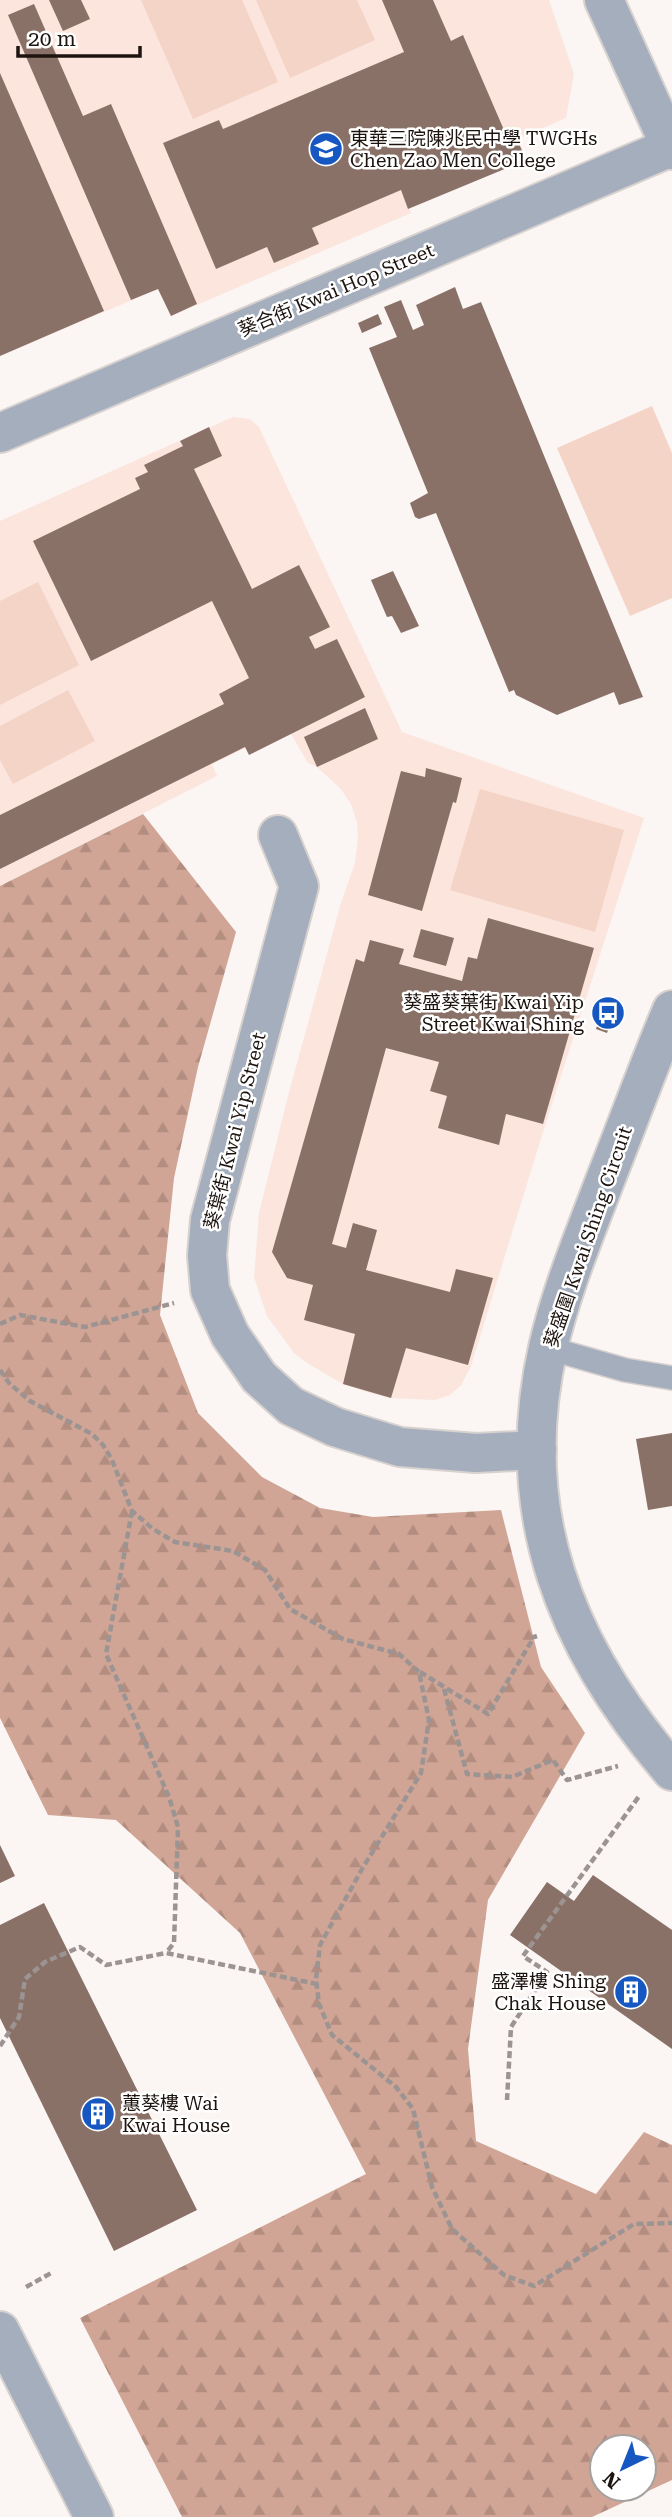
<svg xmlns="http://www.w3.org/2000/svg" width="672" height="2517" viewBox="0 0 672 2517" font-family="'Roboto Serif','Noto Sans TC',serif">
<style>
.built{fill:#fbe5dd}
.grass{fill:#f5d4c8}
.forest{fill:url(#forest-firs);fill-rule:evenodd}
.building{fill:#897168}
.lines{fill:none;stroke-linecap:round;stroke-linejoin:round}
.service-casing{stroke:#d7d1cf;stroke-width:26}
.minor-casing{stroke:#d7d1cf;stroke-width:42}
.tertiary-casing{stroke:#d7d1cf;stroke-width:42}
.path{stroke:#9c9492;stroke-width:4.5;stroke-dasharray:7 3.5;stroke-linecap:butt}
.service{stroke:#a4aebd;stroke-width:23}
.minor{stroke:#a4aebd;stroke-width:38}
.tertiary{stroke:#a4aebd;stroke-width:38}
.labels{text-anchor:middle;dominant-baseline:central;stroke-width:5;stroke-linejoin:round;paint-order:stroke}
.poi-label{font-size:19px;fill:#1d1410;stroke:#fff;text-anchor:start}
.street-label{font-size:19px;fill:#1d1410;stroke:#fff}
</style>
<defs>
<pattern id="forest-firs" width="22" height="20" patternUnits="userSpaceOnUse" patternTransform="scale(1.75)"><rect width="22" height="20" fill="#d0a596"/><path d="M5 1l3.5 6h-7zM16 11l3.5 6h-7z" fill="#b28d80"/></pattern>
</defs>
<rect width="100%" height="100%" fill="#fbf5f3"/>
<path class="built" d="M0,0H549L574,74L566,118L518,139L526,160L409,208L411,213L171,316L158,289L0,356Z
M233,417L250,419L259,427L402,732L644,818L542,1135L471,1366L461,1385L450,1395L435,1400L391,1398L370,1393L343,1384L307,1363L294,1353L267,1316L254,1277L259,1213L288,1096L341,903L355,863L358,837L357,822L351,804L341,789L317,767L308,763L291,734L245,748L212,764L217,776L0,886V521Z"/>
<path class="grass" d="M141,0H242L278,82L193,119Z
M256,0H357L375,40L290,78Z
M652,406L672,453V598L630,616L557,448Z
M38,582L79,665L0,705V601Z
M68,690L95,741L13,784L0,760V726Z
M480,789L624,830L595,932L450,890Z"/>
<path class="forest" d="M143,814L236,932L198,1067L174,1178L160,1315L198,1413L262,1477L320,1508L373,1517L501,1510L541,1667L585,1733L488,1900L468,2049L476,2141L596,2194L644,2132L672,2145V2480L592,2517H182L80,2318L366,2174L240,1933L116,1820L48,1815L0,1718V886ZM602,2447H644V2489H602Z"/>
<path class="building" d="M49,0H81L90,19L63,31Z
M382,0H433L451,41L463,35L504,130L512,127L526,160L408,209L401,190L312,228L319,244L274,263L267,247L216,269L163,143L219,120L223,129L404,52Z
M34,4L83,116L111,104L197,304L171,316L158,289L131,300L8,15Z
M0,73L104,311L0,356Z
M455,287L463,309L481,302L643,697L619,705L614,692L557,715L516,695L514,690L509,692L436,513L419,519L415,517L410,503L428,493L369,348L397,337L384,307L401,300L413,330L424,325L416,305Z
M378,314L382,324L362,333L358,323Z
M209,427L222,456L194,469L252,589L299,565L330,627L309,637L315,649L337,639L365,697L249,755L245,747L0,869V815L224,704L219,694L249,678L212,601L91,661L33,541L140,489L135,478L148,472L144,465L183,446L180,441Z
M393,571L419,626L401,633L392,616L387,617L371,580Z
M365,708L378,739L317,767L304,737Z
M426,768L462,778L456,803L453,802L422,911L368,895L401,771L425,777Z
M488,918L594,948L543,1124L506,1114L499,1145L438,1128L447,1096L430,1091L439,1062L386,1048L332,1244L346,1248L353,1223L377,1230L366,1270L450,1292L456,1269L493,1278L468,1365L406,1348L391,1398L343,1384L355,1334L304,1320L313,1285L287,1278L272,1252L356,959L364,962L370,940L404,949L399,964L462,981L468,957L477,959Z
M421,929L454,938L446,966L413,957Z
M607,996L619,1000L607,1033L596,1029Z
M672,1433V1506L648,1510L636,1439Z
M0,1845L15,1876L0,1883Z
M593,1875L672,1930V2049L510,1935L547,1882L574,1901Z
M44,1903L197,2210L114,2251L0,2018V1925Z"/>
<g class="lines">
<g class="service-casing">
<path id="service" d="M548,1348L625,1370L672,1378"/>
</g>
<g class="minor-casing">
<path id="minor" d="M0,433L671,147
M278,835L299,886L210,1220L207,1255L210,1290L230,1335L259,1377L291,1406L335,1427L400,1447L476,1453L537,1450
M0,2331L94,2517"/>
</g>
<g class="tertiary-casing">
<path id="tertiary" d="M604,0L672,150
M672,1010C648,1067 627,1125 604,1183C584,1236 561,1291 548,1348C511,1512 565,1647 672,1771"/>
</g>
<path class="path" d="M0,1324L20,1315L85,1327L174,1303
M0,1370L9,1383L30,1401L92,1434L103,1445L112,1460L132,1511L153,1529L175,1542L233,1551L265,1570L290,1609L343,1639L399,1654L419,1672L429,1720L421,1773L362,1869L320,1945L316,1979L319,2004L332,2035L396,2087L413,2109L432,2187L452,2229L504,2275L534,2286L634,2224L672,2223
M132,1511L106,1654L169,1797L178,1827L174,1943L166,1953
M420,1672L488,1714L534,1637L537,1636
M444,1689L467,1774L512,1777L553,1760L567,1780L618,1766
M0,2046L19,2017L25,1979L45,1962L80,1947L106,1965L166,1953L317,1984
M507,2100L511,2027L547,1972L523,1956L640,1795
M26,2287L53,2272"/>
<use href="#service" class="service"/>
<use href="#minor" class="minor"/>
<use href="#tertiary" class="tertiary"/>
</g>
<defs>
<g id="school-disc" transform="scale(1.75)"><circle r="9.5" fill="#1757c2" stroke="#fff"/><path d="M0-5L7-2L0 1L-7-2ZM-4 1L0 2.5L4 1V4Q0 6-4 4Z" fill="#fff"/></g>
<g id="bus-disc" transform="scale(1.75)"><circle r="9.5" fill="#1757c2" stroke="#fff"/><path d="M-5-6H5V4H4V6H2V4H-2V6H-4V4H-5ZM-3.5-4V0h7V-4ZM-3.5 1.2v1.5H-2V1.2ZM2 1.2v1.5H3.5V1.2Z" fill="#fff"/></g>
<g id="building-disc" transform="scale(1.75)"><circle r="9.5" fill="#1757c2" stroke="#fff"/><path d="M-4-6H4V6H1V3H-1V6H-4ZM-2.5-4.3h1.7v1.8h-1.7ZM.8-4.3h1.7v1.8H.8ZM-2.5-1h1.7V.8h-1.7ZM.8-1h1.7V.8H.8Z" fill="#fff"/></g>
</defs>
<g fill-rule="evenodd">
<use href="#school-disc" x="326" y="149"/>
<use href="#bus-disc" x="608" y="1013"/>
<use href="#building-disc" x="631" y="1992"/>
<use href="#building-disc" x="98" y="2114"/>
</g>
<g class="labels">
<g class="poi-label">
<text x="350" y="138">東華三院陳兆民中學 TWGHs<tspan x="350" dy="22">Chen Zao Men College</tspan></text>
<text x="584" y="1002" text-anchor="end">葵盛葵葉街 Kwai Yip<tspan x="584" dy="22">Street Kwai Shing</tspan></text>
<text x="606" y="1981" text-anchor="end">盛澤樓 Shing<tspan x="606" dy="22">Chak House</tspan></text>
<text x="122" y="2103">蕙葵樓 Wai<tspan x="122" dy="22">Kwai House</tspan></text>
</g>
<g class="street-label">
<text transform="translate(336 290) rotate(-23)">葵合街 Kwai Hop Street</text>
<text transform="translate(235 1131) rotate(-76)">葵葉街 Kwai Yip Street</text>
<text transform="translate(588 1237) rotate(-71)">葵盛圍 Kwai Shing Circuit</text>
</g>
</g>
<g transform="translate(623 2468) rotate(223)"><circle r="33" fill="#ffffff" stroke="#a5a19f" stroke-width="2"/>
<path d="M0-5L12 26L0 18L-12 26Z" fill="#1757c2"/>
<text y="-10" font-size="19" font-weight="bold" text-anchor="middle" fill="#1d1410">N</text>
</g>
<path d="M18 46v10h122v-10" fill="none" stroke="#1d1410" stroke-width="3.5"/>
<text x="28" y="46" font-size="21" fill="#1d1410" stroke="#ffffff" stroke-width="5" paint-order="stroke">20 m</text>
</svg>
